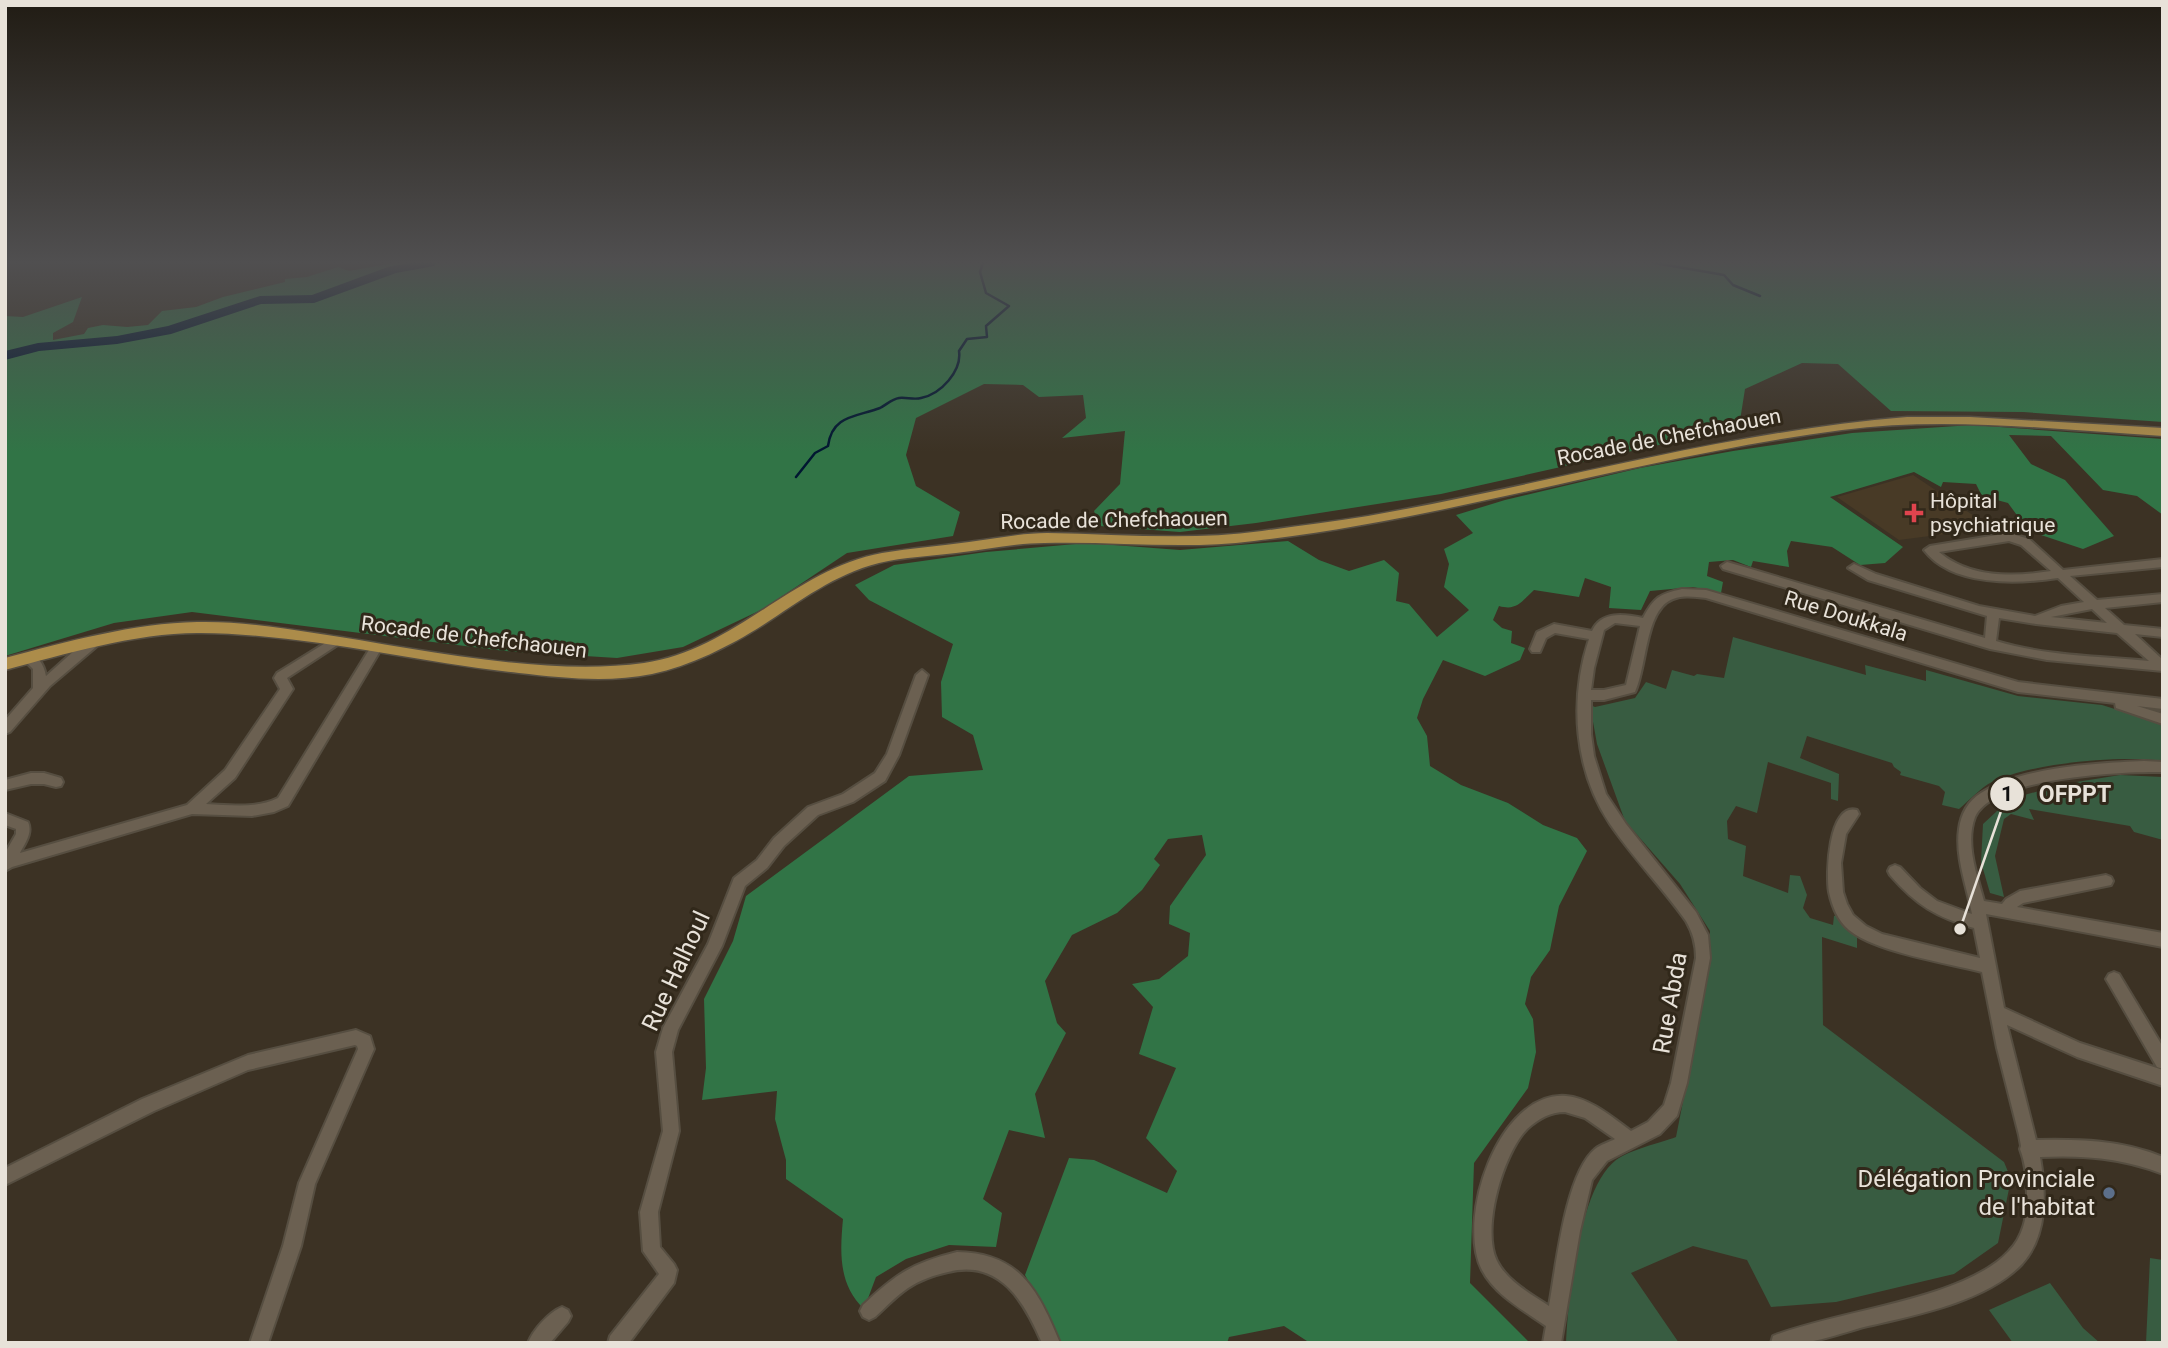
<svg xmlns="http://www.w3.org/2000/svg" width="2168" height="1348" viewBox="0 0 2168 1348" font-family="Roboto,sans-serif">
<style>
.built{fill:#483a26}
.green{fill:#385c41}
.forest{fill:#317446}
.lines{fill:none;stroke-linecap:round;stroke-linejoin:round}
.stream{stroke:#011731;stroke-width:2.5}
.river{fill:#011731;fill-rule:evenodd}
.minor-casing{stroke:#564e41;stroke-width:4}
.major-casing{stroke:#564e41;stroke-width:3}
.minor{fill:#6b6051;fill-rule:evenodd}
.major{fill:#ac8c4a;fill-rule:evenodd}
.health-dot{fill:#e0444e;stroke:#31281a;stroke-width:2.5}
.service-dot{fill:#5c6f8a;stroke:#31281a;stroke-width:2.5}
.labels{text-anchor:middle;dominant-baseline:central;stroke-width:6;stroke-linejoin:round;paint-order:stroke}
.street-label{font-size:21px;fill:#e8e2d9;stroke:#31281a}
.poi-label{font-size:21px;fill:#e8e2d9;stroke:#31281a;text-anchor:start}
.near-street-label{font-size:24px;fill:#e8e2d9;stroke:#31281a}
.near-poi-label{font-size:24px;fill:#e8e2d9;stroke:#31281a;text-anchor:end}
.leader{fill:none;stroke:#e8e2d9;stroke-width:2.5}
.callout-dot{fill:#e8e2d9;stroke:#31281a;stroke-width:2.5}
.mark-label{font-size:21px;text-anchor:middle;font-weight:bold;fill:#111}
.callout-label{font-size:23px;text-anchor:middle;font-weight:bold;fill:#e8e2d9;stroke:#31281a;stroke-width:6;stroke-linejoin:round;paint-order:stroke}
</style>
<rect width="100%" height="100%" fill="#3c3224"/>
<path class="built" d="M1913,475L1992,528L1899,540L1837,497Z"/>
<path class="green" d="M1733,637L1866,675L1865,665L1926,681V670L2018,696L2102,705L2163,724V761C2119,755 2032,763 1992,782C1981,787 1969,801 1959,809L1942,805L1945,792L1939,786L1900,775L1901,772L1894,767L1892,763L1807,736L1800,758L1839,774L1838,801L1831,799V783L1768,762L1757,813L1736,806L1727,821L1728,839L1746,846L1743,876L1788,893L1790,875L1800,876L1807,895L1803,908L1810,918L1833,925L1834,916L1837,915L1857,932V948L1822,937L1823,1025L2004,1162L2011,1179L1998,1243L1954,1274L1836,1302L1771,1307L1747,1260L1693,1246L1631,1273L1679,1343H1566C1568,1298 1579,1188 1616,1160C1629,1150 1660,1143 1676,1137L1705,990L1710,931L1680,884L1625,821L1597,744L1590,705L1595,707L1635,698L1646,682L1666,689L1672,670L1694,676L1697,674L1724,678Z
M2120,775L2163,777V840L2134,832L2130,826L2029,809L2034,820L2011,814L2004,819L1995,856L2004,897L1990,893L1981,862L1983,824L2010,799L2064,784Z
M2150,1258L2163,1260V1343H2146Z
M2050,1283L2083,1328L2100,1343H2013L1989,1310Z"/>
<path class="forest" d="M393,263H2163V422L2023,412L1891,411L1838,364L1802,363L1745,389L1739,427L1441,494L1256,523L1180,532L1100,526L1094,511L1120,484L1125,431L1062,438L1086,418L1083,395L1039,397L1023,385L984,384L916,418L906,455L916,486L960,512L953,536L847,553L763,609L683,647L617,658L505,651L192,612L114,623L5,656V316L23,317L82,297L73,322L53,333V340L84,334L88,328L103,325L127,327L148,325L162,311L196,307L223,297L285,282V279L307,277L338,267L349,271Z
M1972,425L2163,439V515L2137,496L2103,490L2051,436L2009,435L2031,464L2065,480L2114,536L2083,549L2041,535L2019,518L2008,503L1982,496L1976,484L1943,482L1941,487L1914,472L1830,497L1903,547L1885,563L1860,565L1832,547L1791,541L1787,551L1789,567L1753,561L1751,567L1733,560L1709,562L1707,576L1723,582L1721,593L1693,587L1650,591L1641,610L1609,608L1611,587L1585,578L1579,597L1534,590C1521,602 1517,611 1499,606L1493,620L1502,628L1512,631L1511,643L1525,648L1520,660L1485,676L1443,660L1423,699L1417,718L1427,736L1430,766L1461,785L1508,803L1543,825L1577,838L1587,851L1559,906L1550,950L1531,977L1525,1004L1533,1019L1536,1052L1528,1088L1474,1163L1470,1283L1530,1343H1310L1284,1326L1229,1337L1227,1343H1061L1025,1275L1069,1158L1094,1160L1167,1193L1177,1171L1146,1138L1176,1068L1139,1054L1153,1007L1132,984L1159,979L1188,956L1190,933L1169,924L1170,906L1206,855L1202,835L1168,839L1154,859L1160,865L1142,890L1117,913L1072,935L1045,981L1057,1023L1066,1033L1035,1094L1045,1138L1009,1130L983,1199L1002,1213L996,1247L949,1245L906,1259L876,1277L864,1309C838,1284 840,1252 843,1219L786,1179V1160L775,1119L777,1091L702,1100L706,1068L704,999L733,941L746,896L909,776L983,770L973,735L942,717L941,682L953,644L869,600L855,585L894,565L986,552L1087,543L1180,550L1288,541L1319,560L1349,571L1384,560L1399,573L1396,601L1409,604L1437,637L1469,610L1444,587L1449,564L1444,549L1473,533L1456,515L1505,500L1640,468L1733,451L1852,433Z"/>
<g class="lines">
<path class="stream" d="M1655,263L1724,275L1733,285L1760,296
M796,477L815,453L828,446C832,415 856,417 880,408C886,405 892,399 899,398C906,397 914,400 921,398C941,394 962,371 959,351L967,339L987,337L986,326L1009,306L986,293L980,272L983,263"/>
<path class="river" d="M409,263H436L434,266L396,273L314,303L261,304L171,334L117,344L39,351L5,360V351L38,343L117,336L168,326L260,296L312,295L388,267Z"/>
<g class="minor-casing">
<path id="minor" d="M2009,533L2029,539L2063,570L2163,559V567L2070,576L2097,600L2163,594V602L2105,608L2124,625L2163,629V637L2135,634L2163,660V671L2047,660L1990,649L1723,569L1721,566L1727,562L1985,638L1987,616L1868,580L1848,568L1854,564L1876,574L1979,606L2035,616L2061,606L2084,602L2058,578C2018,584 1952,587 1924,550L1930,546ZM2009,541L2021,545L2051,571C2013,577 1970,578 1939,552ZM2092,609L2107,623L2051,617ZM1999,618L2036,624L2117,633L2149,661C2099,656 2045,656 1996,641Z
M1682,589L1706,590L2018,682L2163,699V709L2137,706L2163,714V724L2116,708L2115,703L2018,692L1706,598C1695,597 1684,595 1673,599C1645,609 1647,667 1635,692L1604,700H1591V734L1594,756L1606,794L1626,824L1696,912L1708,935L1710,958L1687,1083L1677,1116L1660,1134L1607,1161L1592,1180L1580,1231L1561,1343H1543L1546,1326C1523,1310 1495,1295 1482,1270C1456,1220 1498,1091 1566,1096C1590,1098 1612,1117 1631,1131L1648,1122L1664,1105L1671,1083L1696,958C1696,944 1693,933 1686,921C1662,887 1633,858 1610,824C1574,770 1569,700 1589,639L1555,633L1546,638L1540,652H1532L1530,649L1537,632L1554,624L1592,631C1601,611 1624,614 1643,618C1654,597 1660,594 1682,589ZM1615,623L1640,626L1626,685L1604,690H1591L1594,668L1604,630ZM1565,1112L1585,1118L1615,1139C1609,1142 1600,1145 1595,1149C1565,1174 1556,1268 1549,1306C1531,1294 1507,1281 1497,1261C1481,1229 1503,1154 1527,1129C1538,1119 1550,1112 1565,1112Z
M335,637L341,641L339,644L287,678L293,689L291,692L235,778L206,804C230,805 256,809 278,798L372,645H380L382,648L380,651L288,806L274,812L252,816L192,814L12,867L5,871V853L16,834V829L5,825V813L28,822C33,833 25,843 20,853L187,805L225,770L280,689L274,678L277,673Z
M92,640L96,641L98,644L96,647L50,686L10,732L5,734V720L33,688V669L21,657L23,654C36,651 44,664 46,676L75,650Z
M922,670L928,675L899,755L885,781L853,802L818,815L784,846L767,868L745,886L722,946L678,1030L672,1052L679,1131L658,1212L660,1247L674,1264L677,1270L674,1283L629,1343H608L610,1336L659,1274L643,1251L640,1212L663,1131L656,1052L663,1028L708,944L734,878L757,860L774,838L808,807L843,794L875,773L887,754L916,675Z
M2144,761L2163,762V772C2125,771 1992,777 1975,817C1965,843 1977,875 1984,901L2002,904L2006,899L2020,891L2106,875L2111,877L2113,881L2111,885L2023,903L2017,907L2163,933V947L1986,914L2004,1008L2080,1043L2163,1070V1086L2077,1057L2007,1025L2036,1140C2080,1139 2122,1140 2163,1157V1174C2123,1158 2083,1155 2040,1157C2046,1192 2048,1235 2022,1264C1985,1303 1910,1316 1860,1328C1843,1333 1826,1339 1808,1342C1796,1344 1783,1343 1771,1343L1773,1336C1838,1310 1964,1300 2009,1251C2023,1237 2028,1215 2027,1196C2027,1180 2026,1164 2020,1149L2021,1146L2019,1135L1997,1048L1982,972C1947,963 1875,952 1849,930C1838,921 1832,906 1829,892C1826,875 1828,802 1857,810L1859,814L1846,834L1841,863L1843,892L1847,904L1853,915L1866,926L1882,934L1980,958L1974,928C1936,917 1916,905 1890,875L1888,871L1890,867L1895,865L1900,867L1920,888L1937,901L1972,914C1967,887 1955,857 1959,829C1961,814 1968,801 1981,793C2021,767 2097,763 2144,761Z
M31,773H44L61,778L63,782L61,786L56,787L44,784H31L5,790V780Z
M2114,972L2119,974L2163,1047V1069L2157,1067L2109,984L2106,979L2109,974Z
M356,1030L370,1036L374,1049L315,1184L301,1246L268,1343H250L283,1246L299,1183L358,1049L357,1046L355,1045L248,1070L154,1111L5,1185V1168L142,1099L248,1055Z
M957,1252C1020,1253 1038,1290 1060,1343H1042C1024,1301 1000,1259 948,1272C934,1275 920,1280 908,1288C896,1296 886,1307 875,1317L869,1320L863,1317L860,1311L863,1305C896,1274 912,1263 957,1252Z
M562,1307L568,1310L571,1316L568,1322L550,1343H528C533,1330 549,1312 562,1307Z"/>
</g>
<g class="major-casing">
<path id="major" d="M1907,417H1970L2163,428V436C2057,430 1948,416 1842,430C1644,456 1453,518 1254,541C1184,550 1115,541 1044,543C1015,543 985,550 956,553C931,556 904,557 879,563C835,574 800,601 763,625C730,646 690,666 652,674C608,683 563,678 519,673C414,662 307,634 201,633C140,632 64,654 5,670V658C65,642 135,623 197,622C236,621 276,627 314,633C416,648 543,677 644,663C733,651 794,569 882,553C911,548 940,546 969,542C995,539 1021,533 1047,533C1119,534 1190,541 1262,531C1297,526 1333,522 1368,516C1549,484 1724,432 1907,417Z"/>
</g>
<use href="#minor" class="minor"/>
<use href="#major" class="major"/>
</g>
<linearGradient id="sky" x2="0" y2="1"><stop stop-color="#211c14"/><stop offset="0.58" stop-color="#504f50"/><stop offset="1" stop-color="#504f50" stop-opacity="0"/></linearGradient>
<rect width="2168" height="452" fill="url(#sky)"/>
<path class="health-dot" d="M1910.5 502.5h7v7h7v7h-7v7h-7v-7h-7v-7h7z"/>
<circle class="service-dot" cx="2109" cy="1193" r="7"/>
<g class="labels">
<g class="street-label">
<text transform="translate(1669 437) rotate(-11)">Rocade de Chefchaouen</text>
<text transform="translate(1114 520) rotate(-1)">Rocade de Chefchaouen</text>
<text transform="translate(1846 616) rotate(17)">Rue Doukkala</text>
<text transform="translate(474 637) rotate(7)">Rocade de Chefchaouen</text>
</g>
<g class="poi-label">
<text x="1930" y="501">Hôpital<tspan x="1930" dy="24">psychiatrique</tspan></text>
</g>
<g class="near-street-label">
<text transform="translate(676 971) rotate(-65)">Rue Halhoul</text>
<text transform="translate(1670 1003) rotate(-80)">Rue Abda</text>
</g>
<g class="near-poi-label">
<text x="2095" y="1179">Délégation Provinciale<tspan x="2095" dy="28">de l'habitat</tspan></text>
</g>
</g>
<path class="leader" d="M1960 929L2007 794"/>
<g class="callout-dot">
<circle cx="1960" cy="929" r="7"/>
<circle cx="2007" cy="794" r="18"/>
</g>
<g class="mark-label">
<text x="2007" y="801">1</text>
</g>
<g class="callout-label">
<text x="2075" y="802">OFPPT</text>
</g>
<rect width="2168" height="1348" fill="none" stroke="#e8e2d9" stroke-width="14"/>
</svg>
